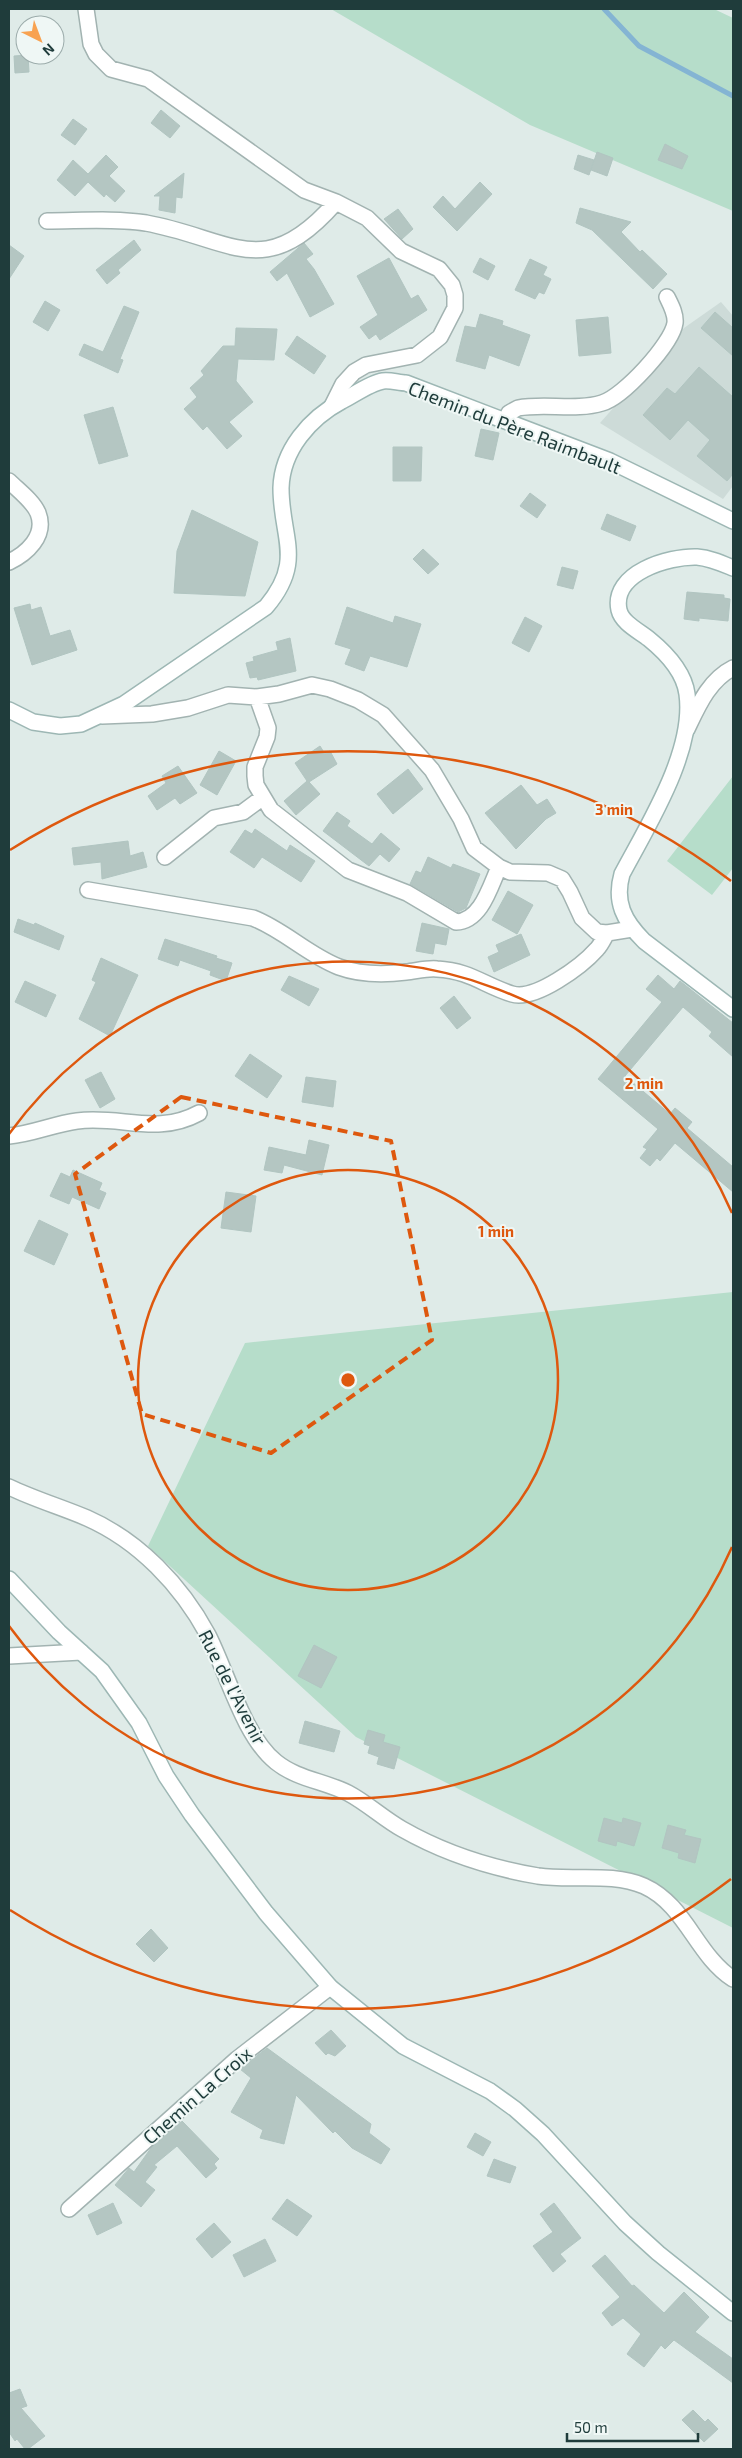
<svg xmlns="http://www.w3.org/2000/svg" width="742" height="2458" viewBox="0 0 742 2458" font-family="'Exo 2',sans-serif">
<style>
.built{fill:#cddbd8}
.green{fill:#b6ddca}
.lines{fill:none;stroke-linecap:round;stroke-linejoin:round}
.stream{stroke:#84b4d3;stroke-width:5}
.building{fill:#b4c6c2;stroke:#b1c5c1}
.street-casing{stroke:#a2b3b1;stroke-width:18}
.secondary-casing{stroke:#9db7b4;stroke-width:18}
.street{stroke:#fff;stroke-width:15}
.secondary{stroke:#fff;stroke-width:15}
.marked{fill:none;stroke:#de580e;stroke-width:4;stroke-dasharray:10 6;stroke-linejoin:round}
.ring{fill:none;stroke:#de580e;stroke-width:2.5}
.labels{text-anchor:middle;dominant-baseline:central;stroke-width:4;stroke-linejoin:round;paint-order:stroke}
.street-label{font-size:19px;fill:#1f3c3b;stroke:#eff7f5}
.centre{fill:#de580e;stroke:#eff7f5;stroke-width:2.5}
.ring-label{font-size:15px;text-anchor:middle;font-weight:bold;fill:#de580e;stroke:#eff7f5;stroke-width:4;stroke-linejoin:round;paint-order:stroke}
</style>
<rect width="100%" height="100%" fill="#dfebe8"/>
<path class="built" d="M721,302L733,316V486L723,499L600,423L684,328Z"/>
<path class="green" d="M331,9H714L733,18V211L530,125Z
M733,776V868L712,895L667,861Z
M733,1292V1928L356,1737L148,1546L245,1343Z"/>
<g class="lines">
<path class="stream" d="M604,9L639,46L733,96"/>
</g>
<path class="building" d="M28,55L29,72L15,73L14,56Z
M161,110L180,126L170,138L151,123Z
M73,119L87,129L75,145L61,135Z
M665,144L688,156L682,169L658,160Z
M597,152L613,158L607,176L591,170Z
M106,155L118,167L109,176L125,191L115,202L106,194L104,197L88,182L75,196L57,180L73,160L88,174Z
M578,155L594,160L589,175L574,169Z
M184,173L182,198L176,197L175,213L159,210L160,196H154Z
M480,182L492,194L457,231L433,207L443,196L455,209Z
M580,208L631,222L621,232L640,252L642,250L667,274L653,289L592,230L576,223Z
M398,209L413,229L402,239L384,219Z
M134,240L141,250L118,270L120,273L107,284L96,270Z
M304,243L313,254L306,259L314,269L334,304L310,317L287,273L277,281L270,272Z
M9,245L24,256L9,279Z
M389,258L411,299L418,295L427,310L380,340L376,334L369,339L360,327L378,315L357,276Z
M480,258L495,266L488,280L473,272Z
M530,259L547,267L543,275L551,279L544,294L539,292L535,299L515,290Z
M45,301L60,310L48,331L33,322Z
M124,306L139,312L120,359L123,360L118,373L79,355L84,344L103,352Z
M715,312L733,328V356L701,328Z
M480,314L503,321L502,325L530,335L519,366L489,355L485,369L456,361L465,326L476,328Z
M608,317L611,353L579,356L576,320Z
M236,328L277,329L274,360L238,359L236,381L253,402L229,422L242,436L227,449L207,426L203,430L184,409L197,397L190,388L204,375L201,371L223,346H235Z
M297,336L326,356L314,374L285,354Z
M699,367L733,397V474L727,481L697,456L710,440L688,420L670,440L643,415L667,388L675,394Z
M113,407L128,456L99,464L84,415Z
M481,429L499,433L493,460L475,456Z
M393,447H422L421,481H393Z
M530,493L546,505L537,518L520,506Z
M192,510L258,542L245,596L174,593L177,551Z
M607,514L636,526L630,541L601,529Z
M423,549L439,564L428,574L413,559Z
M562,567L578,571L573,589L557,585Z
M687,592L724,595V598L730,599L728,621L699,618V621L684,619Z
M30,604L31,610L41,607L50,636L70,630L77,650L32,665L14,608Z
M347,607L393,623L395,616L421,624L407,667L370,656L364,671L345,664L351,649L335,644Z
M525,617L542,626L529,652L512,643Z
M290,638L296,671L258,680L257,677L250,678L246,663L254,661L253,657L278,650L276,642Z
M320,746L325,754L330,751L337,764L309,782L320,794L296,815L284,801L307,781L295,763Z
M219,751L236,761L217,795L200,785Z
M178,766L197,793L180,804L175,798L157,810L148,796L166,783L162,776Z
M408,769L423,789L393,814L377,794Z
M521,785L537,805L547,799L556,813L546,819L516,849L485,813Z
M337,812L350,821L347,826L372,844L381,833L400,849L389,862L380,854L369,866L323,831Z
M255,829L287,851L290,845L315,861L301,882L262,857L254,868L230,852L245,830L252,834Z
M128,841L130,856L143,852L147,867L102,879L101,862L74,865L72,848Z
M428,857L451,868L453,864L480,874L466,908L458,912L410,884L416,871L421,873Z
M508,891L533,905L517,934L492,920Z
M18,919L34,925L35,923L64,936L59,950L14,932Z
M422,923L449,929L446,945L435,943L433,954L416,951Z
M521,934L530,955L494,972L488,957L499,952L496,945Z
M165,939L217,956L216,958L232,963L226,981L210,975L211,971L180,960L178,966L158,959Z
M101,958L138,975L110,1036L79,1019L96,982L92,980Z
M658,975L674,989L680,981L733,1023V1057L709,1036L712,1032L683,1007L625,1076L670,1114L675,1108L692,1122L687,1128L733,1167V1192L675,1143L660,1161L657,1158L650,1166L640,1158L647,1149L643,1147L658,1129L598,1079L662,1002L646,989Z
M289,976L319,989L309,1006L281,990Z
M25,981L56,995L46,1017L15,1002Z
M454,996L471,1018L457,1029L440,1008Z
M250,1054L282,1076L267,1098L235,1076Z
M101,1072L115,1099L100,1108L85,1080Z
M306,1077L336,1081L333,1107L302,1102Z
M309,1140L329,1145L322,1175L284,1165L282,1173L264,1170L269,1147L306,1155Z
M73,1170L102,1183L99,1190L106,1193L99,1209L72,1197L69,1204L50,1196L61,1173L70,1177Z
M226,1192L256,1196L251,1232L221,1228Z
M39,1220L68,1234L54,1265L24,1251Z
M314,1645L337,1657L321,1688L298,1676Z
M305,1721L340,1731L334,1752L299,1743Z
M368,1730L385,1735L383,1742L400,1747L394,1769L377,1764L379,1757L368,1753L370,1746L364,1744Z
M604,1818L622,1823L623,1818L641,1823L634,1846L617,1841L616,1846L598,1841Z
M668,1825L686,1830L684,1835L701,1839L695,1863L678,1858L679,1853L662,1848Z
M151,1929L168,1948L154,1962L136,1944Z
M331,2030L346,2046L335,2056L328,2053L326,2055L315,2043Z
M267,2048L371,2124L369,2133L390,2149L381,2164L352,2148L335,2131L333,2133L296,2095L284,2144L260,2138L263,2130L231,2112L251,2078L240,2069Z
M182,2121L219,2159L214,2164L217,2168L206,2178L177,2146L154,2165L157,2167L145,2182L155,2190L141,2207L115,2185L129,2168L134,2172L151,2148Z
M475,2133L491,2142L483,2156L467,2147Z
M494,2159L516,2167L510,2183L487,2176Z
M287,2199L312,2216L297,2236L272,2219Z
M113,2203L122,2223L97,2235L88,2215Z
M554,2203L581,2238L560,2254L566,2261L553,2272L533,2246L553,2232L540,2214Z
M214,2223L231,2242L212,2258L196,2239Z
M265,2239L276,2261L244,2277L233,2255Z
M605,2255L632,2286L634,2285L664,2313L684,2292L709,2317L695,2332L733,2359V2383L674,2340L665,2349L661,2345L644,2367L627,2354L641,2334L623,2318L612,2326L602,2313L620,2297L592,2266Z
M20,2389L27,2406L21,2408L45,2436L28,2449H25L17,2439L15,2441L9,2432V2393Z
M693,2410L705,2422L708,2419L718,2429L704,2442L682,2420Z"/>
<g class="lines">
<g class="street-casing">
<path id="street" d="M86,9L91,44L96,54L111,69L148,79L304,190L336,202L367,218L401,251L439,269L452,285L455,295V308L440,337L417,355L366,365L354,372L343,384L332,406
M47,221C79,221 114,218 146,223C233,239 264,284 336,202
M506,420L509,413L518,408C545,403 576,411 602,403C623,397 672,344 675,323C676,314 671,305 667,297
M9,481C18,490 33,501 38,513C47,536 26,554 9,562
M257,697L268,728L267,737L255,767V776L256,785L271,810L348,870L407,893L456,922C481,921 490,887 499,867
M102,716L152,714L188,708L228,695L257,697L279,694L312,685L330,689L358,700L383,715L432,770L461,819L474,848L499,867L510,872L548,873L562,879L570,892L582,918L597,932L607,933L632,929
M687,729C698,706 709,680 733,668
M165,857L214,818L243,812L262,798
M88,890L253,918C284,930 308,955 339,967C361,975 383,975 406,972C416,971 427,968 437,969C471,971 483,985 512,994C535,1001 582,966 597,949C601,945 604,938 607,933
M9,1136C32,1134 54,1124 77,1121C120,1115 157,1136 199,1113
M9,1487C34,1499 61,1507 87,1518C139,1541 181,1585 208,1635C227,1672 244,1737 276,1762C297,1779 324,1781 348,1793C367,1803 384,1819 402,1829C444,1853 491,1868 538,1876C572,1881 612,1872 644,1886C686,1905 696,1955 733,1979
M9,1656L81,1652
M69,2209L237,2059L330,1987"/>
</g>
<g class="secondary-casing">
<path id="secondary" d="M733,568C721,563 710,558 697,557C669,556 611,573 619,610C622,623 639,631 649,639C665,652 684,672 687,694C695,751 648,825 622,874C614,902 624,921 644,941L733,1009
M9,710L33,722L60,726L81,724L124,704L266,607C305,561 281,538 281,488C282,450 310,418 342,401C354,395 370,383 383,381C391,380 399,383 406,383L610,461L733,521
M9,1579L59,1632L102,1671L139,1723L166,1776L192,1815L266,1913L330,1987L403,2046L490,2091L515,2109L543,2134L625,2223L658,2253L733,2313"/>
</g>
<use href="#street" class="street"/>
<use href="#secondary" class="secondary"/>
</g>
<path class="marked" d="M181,1097L391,1141L432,1340L271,1453L142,1414L75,1174Z"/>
<g class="ring">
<circle cx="348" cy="1380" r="210"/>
<path d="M732 1547A419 419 0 0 1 9 1626M9 1134A419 419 0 0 1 732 1213"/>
<path d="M731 1879A629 629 0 0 1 10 1910M10 850A629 629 0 0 1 731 881"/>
</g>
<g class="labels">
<g class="street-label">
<text transform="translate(515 427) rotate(21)">Chemin du Père Raimbault</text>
<text transform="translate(233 1687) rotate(63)">Rue de l'Avenir</text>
<text transform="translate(197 2095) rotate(-41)">Chemin La Croix</text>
</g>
</g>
<circle cx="348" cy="1380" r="8" class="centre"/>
<g class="ring-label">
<text x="614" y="815">3 min</text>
<text x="644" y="1089">2 min</text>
<text x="496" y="1237">1 min</text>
</g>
<rect width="742" height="2458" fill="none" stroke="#1f3c3b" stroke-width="20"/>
<g transform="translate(40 40) rotate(138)"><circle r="24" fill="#eff7f5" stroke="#9cacab"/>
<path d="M0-4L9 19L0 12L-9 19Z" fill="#f8a250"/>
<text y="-8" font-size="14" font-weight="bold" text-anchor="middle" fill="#1f3c3b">N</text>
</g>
<path d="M567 2433v8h131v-8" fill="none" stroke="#1f3c3b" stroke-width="2.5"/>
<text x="574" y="2433" font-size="15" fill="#1f3c3b" stroke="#eff7f5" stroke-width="4" paint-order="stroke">50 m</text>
</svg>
